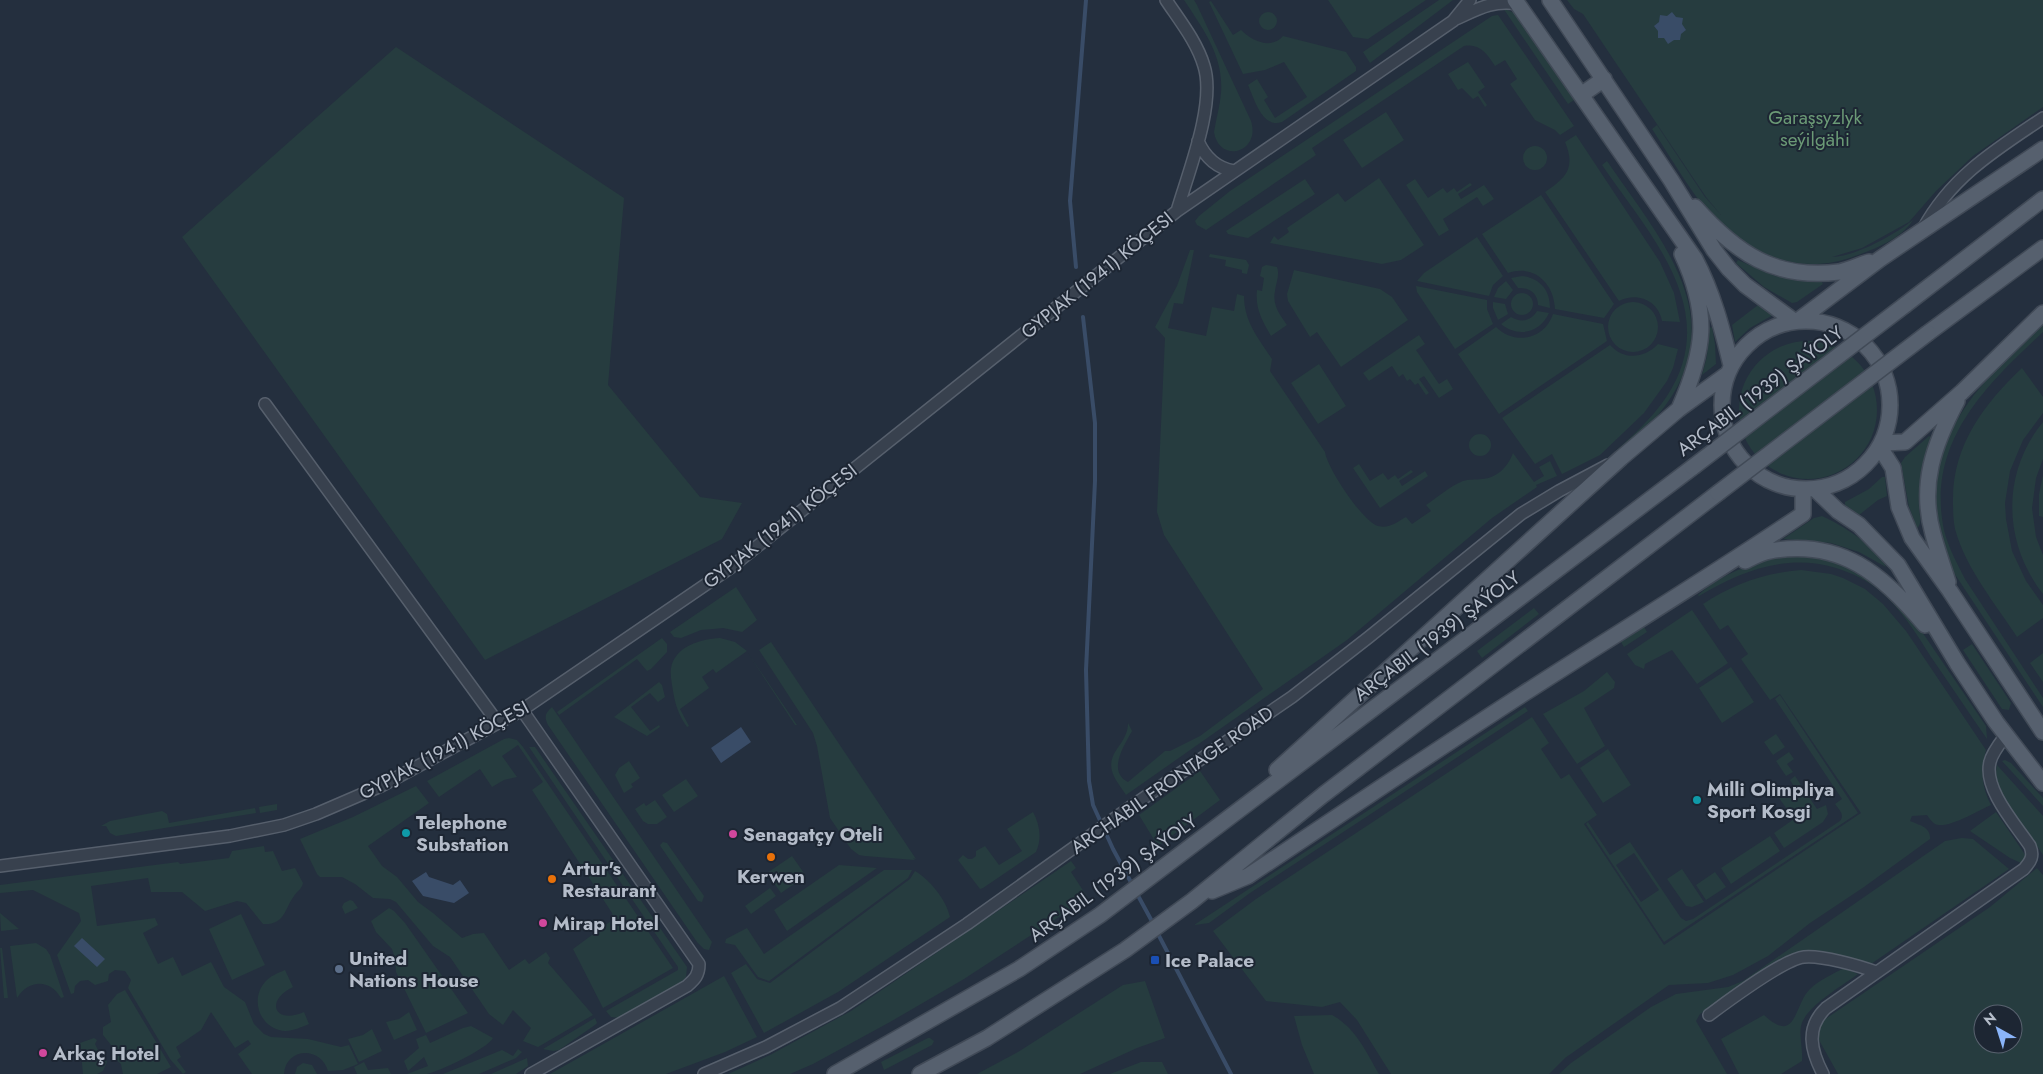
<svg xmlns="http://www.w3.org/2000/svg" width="2043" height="1074" viewBox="0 0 2043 1074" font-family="Jost,sans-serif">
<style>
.green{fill:#263c3f;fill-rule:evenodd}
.water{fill:#394c67}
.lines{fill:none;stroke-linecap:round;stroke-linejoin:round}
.stream{stroke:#394c67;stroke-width:4}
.minor-casing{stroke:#565f6c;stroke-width:14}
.major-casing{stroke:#414a57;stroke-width:18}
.minor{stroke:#38414e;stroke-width:11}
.major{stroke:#56606e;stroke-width:15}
.major-bridge-casing{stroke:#414a57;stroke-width:18;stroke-linecap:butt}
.major-bridge{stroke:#56606e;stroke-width:15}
.culture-dot{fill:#0f9aa8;stroke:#1d2633;stroke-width:2}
.hotel-dot{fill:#d1479c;stroke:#1d2633;stroke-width:2}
.food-dot{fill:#e8710a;stroke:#1d2633;stroke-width:2}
.transit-dot{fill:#1a4fb4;stroke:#1d2633;stroke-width:2}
.service-dot{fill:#5c6f8a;stroke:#1d2633;stroke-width:2}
.labels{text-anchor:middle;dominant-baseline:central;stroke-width:4;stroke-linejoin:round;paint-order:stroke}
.park-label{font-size:19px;fill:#6b9a76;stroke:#1d2633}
.street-label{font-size:19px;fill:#b4bcc9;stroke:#1d2633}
.poi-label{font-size:19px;font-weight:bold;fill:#b4bcc9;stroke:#1d2633;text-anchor:start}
</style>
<rect width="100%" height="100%" fill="#242f3e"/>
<path class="green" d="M1184,0H1194L1197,5L1251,121C1261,153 1219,164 1214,132C1216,119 1220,106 1221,93C1224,56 1203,29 1184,0Z
M1328,0H1426L1368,39L1353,37Z
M1439,0H1453L1370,63L1363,52Z
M1567,0H2043V107L1973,156L1936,191L1909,222L1862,248L1832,257C1857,256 1894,235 1913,220C1901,239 1875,249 1855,256C1804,276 1753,257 1716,220C1693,197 1670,156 1652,129L1657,125L1705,197L1721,215L1706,197L1583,14L1574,9Z
M1211,1L1233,35L1241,30C1252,41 1271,50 1283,36L1346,52L1356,67V71L1282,122C1262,129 1254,98 1248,85L1257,79L1268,97L1264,100L1275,118L1307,97L1284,62L1265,70L1243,74L1209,2Z
M1503,8L1514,13L1574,100L1568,104Z
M1259 21a9 9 0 1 1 18 0a9 9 0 1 1-18 0Z
M1498,15L1574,126L1560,135L1555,130L1535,120L1510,84L1517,79L1505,60L1495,66C1487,54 1480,43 1464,46L1312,148L1316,155L1206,230L1197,225L1195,221L1199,216L1230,191L1492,16Z
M396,47L624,198L608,385L700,497L742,503L722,539L485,660L182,237Z
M1468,62L1485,87L1478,92L1487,105L1485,107L1478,96L1473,99L1462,88L1458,90L1448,74Z
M1386,112L1404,140L1362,168L1343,140Z
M1576,135L1660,262L1674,293L1680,322L1662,321C1658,300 1637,292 1619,301L1545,192C1566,178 1576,168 1565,142Z
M1523 158a12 12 0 1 1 24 0a12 12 0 1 1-24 0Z
M1607,161C1658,236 1732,316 1665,406C1651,425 1631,447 1609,457C1630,438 1651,420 1667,396C1723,310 1649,234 1602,165Z
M1379,178L1424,245L1401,260L1382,264L1270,243L1274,236L1278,240L1289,232L1287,228L1338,193L1345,202Z
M1305,179L1315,194L1248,238L1228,234L1226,231Z
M1415,179L1428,198L1443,188L1447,193L1454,188L1457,192L1470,183L1472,185L1458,194L1461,199L1484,185L1494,199L1483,206L1477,197L1443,219L1449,230L1439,236L1406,185Z
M1541,195L1614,304L1604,318L1555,309C1554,283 1534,264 1508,273L1482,234Z
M1477,237L1503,276L1493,285L1489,296L1417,281L1424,273Z
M1190,250H1194L1183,304L1174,303L1168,328L1206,336L1212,307L1234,311L1237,294L1244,296C1244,321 1258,338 1272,359L1270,371L1325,452C1327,468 1363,522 1378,526C1389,529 1397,522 1406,517L1412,524L1431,511L1426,505C1438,497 1450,486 1463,481C1469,479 1475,480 1482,479C1497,478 1508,467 1513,453L1534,482L1544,476L1539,467L1550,461L1557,476L1536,485L1537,487L1492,518L1347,640L1126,795C1121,787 1114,779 1112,771C1107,751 1128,744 1128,723L1132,731C1124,746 1107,771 1128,782L1165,751H1170L1200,736L1263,689L1164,535L1157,512L1165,338L1155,327L1177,286Z
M1210,254L1246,260L1249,265L1247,274L1242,273V270L1225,266L1226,260L1209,257Z
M1738,260L1775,276L1799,280L1821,281L1823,284L1797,302L1792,303L1764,287L1736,263Z
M1266,265L1277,267C1280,275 1276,283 1275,291C1272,305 1280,315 1287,325L1271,336C1262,320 1255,309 1257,290L1262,291L1264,278L1260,276L1262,267Z
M1294,270L1380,289L1392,297L1408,320L1341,367L1317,332L1310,337L1288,301L1287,294Z
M1522,276C1540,278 1550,290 1550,308L1538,305C1538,294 1530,287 1518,288L1511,278Z
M1506,281L1513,290L1506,299L1494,297L1498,288Z
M1416,286L1487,300V309L1493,324L1455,349L1417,292Z
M1511 304a11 11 0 1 1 22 0a11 11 0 1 1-22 0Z
M1493,302L1505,304L1508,314L1498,320L1493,308Z
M1608 327a25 25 0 1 1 50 0a25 25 0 1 1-50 0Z
M1758,305L1773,315L1750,328L1735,342L1732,325Z
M1537,311L1549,313C1540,333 1518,338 1501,324L1511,317C1521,323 1531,321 1537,311Z
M1553,314L1603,324L1607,341L1499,414L1458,354L1496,327C1515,346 1545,339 1553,314Z
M2043,325V332C1985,386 1926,443 1944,530C1948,547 1957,563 1965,579L2043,698V707L1954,573C1919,496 1936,433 1993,373C2008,356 2026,341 2043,325Z
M1712,327L1715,344L1716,364L1702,375L1707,356L1709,328Z
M1419,335L1425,344L1416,350L1439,384L1447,379L1453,389L1439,398L1424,376L1419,379L1429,393L1426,395L1418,383L1415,385L1410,379L1407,381L1403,374L1399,377L1392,366L1369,381L1363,373Z
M1739 410a69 69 0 1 1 138 0a69 69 0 1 1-138 0Z
M1658,344L1678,349L1673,368L1667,381L1644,413L1600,455L1562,474L1552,454L1535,464L1502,418L1610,345C1624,361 1645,358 1658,344Z
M1319,364L1346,406L1318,424L1291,383Z
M2022,368L2043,397V413L2023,440L2010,471L2005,503L2006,519L2012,551L2026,581L2043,605V618L2017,637C1995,603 1966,569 1955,529C1953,519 1953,508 1953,499C1953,445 1984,404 2022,368Z
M2043,422V459L2036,478L2032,508L2036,537L2043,555V594C2003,543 2001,473 2043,422Z
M1469 445a11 11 0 1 1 22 0a11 11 0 1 1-22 0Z
M1929,436L1931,437C1923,460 1918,482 1919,507C1919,514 1923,524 1917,528L1909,507L1901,463L1905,457Z
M1359,464L1370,481L1383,473L1388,480L1395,475L1398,479L1411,470L1413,472L1399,481L1402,486L1425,471L1428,476L1380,508L1353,468Z
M2043,475V517L2039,516V494Z
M1882,477H1885L1887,496L1878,500L1859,515L1845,505V502L1869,489Z
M1822,516C1840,524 1880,548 1886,567L1859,552L1831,543L1783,539L1814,518Z
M1798,555L1833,561L1874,578L1916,623L1986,726L1987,739C1968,712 1950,684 1931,657C1916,633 1901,609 1880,591C1867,580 1852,573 1836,568C1787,553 1741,571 1699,596L1698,595C1727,570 1761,559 1798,555Z
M1801,570L1831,574L1843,578L1865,589L1883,604L1906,631L1986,750C1981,770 1981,786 1991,805C1979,810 1947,830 1935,824C1932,822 1929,818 1927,815L1912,816L1910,821C1919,825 1931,827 1930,839L1864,887L1810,923L1768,956L1733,975L1708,983L1669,985L1565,1058L1549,1074H1391L1357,1020L1340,1002L1322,1007L1266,1001L1213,931L1256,899L1532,717L1549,743L1541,749L1561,779L1569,774L1597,815L1584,824L1664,945L1861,813L1780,694L1770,700L1741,659L1748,654L1728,625L1720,630L1703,604C1733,584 1764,573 1801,570Z
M736,587L757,620L742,632L723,628L713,629L701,630L681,638L674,637L670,632Z
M1534,608L1539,614L1482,658L1477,651Z
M1692,610L1728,663L1697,684L1672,650L1645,664L1644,669L1635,665L1627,654Z
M1644,627L1647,632L1624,647L1621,642Z
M662,638L667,644V652L651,669L647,671L637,659L559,715L557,712Z
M720,638L735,642L747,651L716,673L713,669L702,677L709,688L680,709L689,726L687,727C679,716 675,704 673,691C672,684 670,676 671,668C675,646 701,639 720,638Z
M771,642L916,859L913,858L915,860L865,856L859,855L851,849L830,818L817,746L813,733L759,650Z
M1972,644L2011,703L2009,710L2002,709L1963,650Z
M748,653L797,725H795Z
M2043,653V682L2030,663Z
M1731,667L1754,702L1722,723L1699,688Z
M1607,672L1615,682L1614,688L1584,708L1605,746L1577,764L1543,714L1584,691Z
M659,682L662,685L665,697L658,702L650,693L631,707L650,731L659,725L660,727L647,736L614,717Z
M1780,695L1858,813L1664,942L1586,824L1588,822L1610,855L1630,842L1681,918L1686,921L1693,919L1840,821C1845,814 1839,810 1835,804L1842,799L1775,699ZM1634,853L1659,890L1641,902L1616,865Z
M552,707L712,942L709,950L704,949L697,942L548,725C544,717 545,713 552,707Z
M1525,707L1528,711L1250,893L1209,923L1194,925Z
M1776,734L1785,747L1773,755L1764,742Z
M509,738L517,740L523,747L673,968L603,1008L573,949L611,921L613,918L612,913L532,790L543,782L518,745L502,756L517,777L504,780L492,787L480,769L439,797L427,781L504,739Z
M529,747H535L687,967L686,977L681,983L621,1018L611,1017L606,1011L678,970V967Z
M1608,749L1631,785L1603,803L1580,768Z
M1789,752L1794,759L1787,764L1793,772L1786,776L1776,761Z
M2005,760L2011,763L2043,798V806L2002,761Z
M629,761L640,778L631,784L633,787L624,793L615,775L619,768Z
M1997,765L2043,816V855C2029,832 1990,792 1997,765Z
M1200,771L1220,800L1158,846L1139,815Z
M1795,776L1817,809L1826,805L1828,814L1823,822L1784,848L1774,833L1794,819L1779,798L1795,788L1790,780Z
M686,779L698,796L674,812L662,795Z
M416,786L429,803L368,846L382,866L397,877L418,902L433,913L462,938L473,934L484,933L509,970L525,959L529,964L546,952L550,958L548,963L593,1015L538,1047L523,1041L531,1028L513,1010L503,1025L489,1014L450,957L433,946L396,902L390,899L373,898L355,884L342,877H320L317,874L300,839L353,817Z
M655,800L667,817L657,824H648L643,821L635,809L644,803L646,806Z
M277,804V810L260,813L259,807Z
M255,808L256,813L116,836L110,833L106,826H101L110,821L162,811L167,814L169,823Z
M1033,812C1040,825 1042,839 1036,852L983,888L980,889L958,860L963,855L968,859H972L976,856V851L985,846L999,865L1022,851L1007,829Z
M1996,812L2026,856L2023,864L2010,858L1970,831Z
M1770,836L1780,851L1731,884L1721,868Z
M1962,838L1973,839L2009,869L1871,964L1808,953L1784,960L1700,1014L1696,1021L1727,1074H1559L1571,1063L1651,1007L1676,994L1728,987L1743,981L1945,841Z
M663,842L667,843L704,896L702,902L698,901L661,847L660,845Z
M264,846L265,852L273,851L282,871L295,868L303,883C302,889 297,891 294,896C284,910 285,925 263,924L246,903L237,901L205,911L182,892H151L148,878L91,886L97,926L155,918L158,925L143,933L158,964L173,957L182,976L211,962L224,987L245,1002L254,1024L264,1034L271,1037L308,1039L341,1047L349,1045L358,1064L343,1070L328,1071C321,1046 286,1047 284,1074H252L238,1054L251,1044L248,1040L235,1048L211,1012L201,1030L176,1047L181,1057L177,1060L186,1072L183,1074L170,1059L128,988L131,980L125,971L115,970L109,974L108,981L95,985L88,980L80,981L75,986L74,993L71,994L57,955L81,921L79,913L33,890L0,893V885L178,862L180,864L229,858L232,851Z
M792,856L806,876L781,893L767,873Z
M1071,861L1076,868L1071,872L1088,898L964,979L890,1022L813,1064L790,1074H728L770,1055L851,1011Z
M839,865L877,868L787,931L774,910Z
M2037,868L2043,875V1074H1838L1819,1040L1817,1034L1821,1022L1990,907ZM1983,1014H2013V1044H1983Z
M1682,869L1704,902L1692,907L1686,906L1667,879Z
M884,870H912L908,878L769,981L758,977L735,945L725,943L726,939L747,928L764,954Z
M915,871C930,880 946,899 950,917L838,992L764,1033L731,973L746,964L757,979L770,983L910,879Z
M1715,872L1726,887L1706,900L1696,885Z
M770,888L776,896L751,914L745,906Z
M350,900L353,901L358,908L345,914L342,907L344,903Z
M389,908L394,911L405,923L468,1013L426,1033L396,972L395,958L392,949L376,932L371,921Z
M0,913L19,929L1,931Z
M241,914L265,965L232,980L209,929Z
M36,943L46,949L50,955L64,997L61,998C50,979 29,979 17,998L10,946Z
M0,948H2L8,998H4Z
M1844,968L1858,974C1842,986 1805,1007 1801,1026C1799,1037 1803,1049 1802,1061L1781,1074H1739L1721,1039L1764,1015C1797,1046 1794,1004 1810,989C1819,980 1833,974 1844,968Z
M285,970L293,987C264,1001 275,1025 304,1012L309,1024C299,1028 289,1033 279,1030C258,1024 251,998 265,982C270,976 278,973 285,970Z
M724,976L757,1037L725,1052L666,1074H550Z
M1145,981L1165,1038L1137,1048L1080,1074H977L1018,1052L1123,985Z
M125,990L171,1067L157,1074H123L121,1064L115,1059L111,1045L103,1035V1027L111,1022L108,1005L117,994Z
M409,1012L417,1030L394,1040L386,1022L399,1019Z
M1332,1015C1356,1028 1366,1052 1379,1074H1314L1302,1045L1294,1016Z
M595,1018L597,1023L595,1025L559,1050L553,1051L543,1049Z
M471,1026L493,1038C487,1049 440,1071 427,1074C421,1074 414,1074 407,1074L428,1066L424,1057L408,1071L404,1061L419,1048L416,1039L426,1035L430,1043L463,1028Z
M372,1029L382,1051L359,1062L348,1039L363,1035Z
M94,1038L97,1040L95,1044L101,1056L105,1058L107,1062L103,1071L97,1074H83L80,1043Z
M928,1038H930L934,1041L932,1045L884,1070L881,1062Z
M518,1049L522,1052L516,1058L479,1074H443L502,1050L513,1056Z
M527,1058L528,1066L516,1074H491Z
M364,1062L368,1070L388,1068L391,1074H357L354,1067Z
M1141,1062H1162L1168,1074H1110Z
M303,1063L312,1065L317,1074H295L297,1067Z"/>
<path class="water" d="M1672,12L1676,17L1683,18L1682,24L1686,30L1681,34L1680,40H1674L1668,44L1664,38H1658V31L1654,26L1659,22L1660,15L1667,16Z
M741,727L751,742L721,763L711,748Z
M426,872L429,877L453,885L460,880L469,893L454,903L423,896L412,881Z
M82,938L105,959L97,967L74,946Z"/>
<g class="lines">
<path class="stream" d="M1076,267L1070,201L1086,0
M1083,317L1095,423V481L1086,670L1089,781L1093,805L1113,849L1133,886
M1136,892L1154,925
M1157,932L1231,1074"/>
<g class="minor-casing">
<path id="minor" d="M1166,0C1180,21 1197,42 1204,66C1216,104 1188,173 1177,211
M1456,19C1478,9 1492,0 1518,4
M1198,141C1205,157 1216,168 1234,171
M1923,229C1951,177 1995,150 2043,118
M265,404L498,723
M522,710L699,964C699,975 695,979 687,986L531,1074
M0,866L230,836L284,825L316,814L381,786L522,710L730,568L1177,211L1453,21L1470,0
M1709,1015C1728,1001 1784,959 1804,957C1821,955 1860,966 1876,972
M704,1074L766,1047L840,1008L967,924L1132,806L1292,697L1369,637L1521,514L1559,491L1608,465
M1823,1074C1811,1051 1805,1028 1826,1008L2024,869C2031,861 2034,856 2030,846C2016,825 1983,789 1990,762C1992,753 2000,743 2006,735"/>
</g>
<g class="major-casing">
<path id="major" d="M1515,0L1695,259C1713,293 1722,328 1731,365
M1550,0L1671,180L1714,250L1729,269L1745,285L1794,321
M1581,95L1604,79
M1695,207C1736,253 1775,280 1839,272C1849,270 1859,265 1869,262
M1905,305L2043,199
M1799,320L1880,259L2043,149
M1722 405a84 84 0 1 1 168 0a84 84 0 1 1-168 0Z
M1928,333L2043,248
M1679,409C1705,350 1710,314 1682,254
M1884,443L1905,442L1962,392L2043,313
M1881,449L1893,468L1899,507L1912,538L1950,591L2043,732
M1815,489L1838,511L1859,525L1898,565L1957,663L1996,722L2043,783
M1745,561C1753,557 1762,552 1770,551C1841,538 1883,575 1925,625
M1948,582C1943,566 1937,550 1933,534C1919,485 1934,444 1957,401
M1277,770L1621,458L1679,409L1726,375
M1212,891L1248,876C1340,815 1430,754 1523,694C1616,634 1711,576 1803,514V489
M835,1074L1019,969L1100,915L1693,467
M920,1074L987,1038L1125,950L1192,901L1323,795L1718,493"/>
</g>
<use href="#minor" class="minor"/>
<use href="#major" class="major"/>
<g class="major-bridge-casing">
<path id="major-bridge" d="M1693,467L1905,305
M1718,493L1928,333"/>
</g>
<use href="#major-bridge" class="major-bridge"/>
</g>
<g class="culture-dot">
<circle cx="1697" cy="800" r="5"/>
<circle cx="406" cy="833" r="5"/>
</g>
<g class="hotel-dot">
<circle cx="733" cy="834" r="5"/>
<circle cx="543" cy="923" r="5"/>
<circle cx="43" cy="1053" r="5"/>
</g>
<g class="food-dot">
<circle cx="771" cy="857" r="5"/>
<circle cx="552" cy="879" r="5"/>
</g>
<rect class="transit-dot" x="1150" y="955" width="10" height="10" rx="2.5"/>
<circle class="service-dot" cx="339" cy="969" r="5"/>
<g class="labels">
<g class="park-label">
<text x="1815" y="117">Garaşsyzlyk<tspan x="1815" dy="22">seýilgähi</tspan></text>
</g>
<g class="street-label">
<text transform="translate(1097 275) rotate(-39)">GYPJAK (1941) KÖÇESI</text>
<text transform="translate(1760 391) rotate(-37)">ARÇABIL (1939) ŞAÝOLY</text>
<text transform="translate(780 526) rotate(-38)">GYPJAK (1941) KÖÇESI</text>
<text transform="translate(1437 636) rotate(-37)">ARÇABIL (1939) ŞAÝOLY</text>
<text transform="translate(444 750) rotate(-28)">GYPJAK (1941) KÖÇESI</text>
<text transform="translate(1172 780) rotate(-35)">ARCHABIL FRONTAGE ROAD</text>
<text transform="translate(1113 878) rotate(-36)">ARÇABIL (1939) ŞAÝOLY</text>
</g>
<g class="poi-label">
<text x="1707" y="789">Milli Olimpliya<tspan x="1707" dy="22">Sport Kosgi</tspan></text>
<text x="416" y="822">Telephone<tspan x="416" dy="22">Substation</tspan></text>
<text x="743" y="834">Senagatçy Oteli</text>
<text x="562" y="868">Artur's<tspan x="562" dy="22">Restaurant</tspan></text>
<text x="771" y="876" text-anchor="middle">Kerwen</text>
<text x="553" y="923">Mirap Hotel</text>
<text x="349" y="958">United<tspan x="349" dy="22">Nations House</tspan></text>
<text x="1165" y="960">Ice Palace</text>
<text x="53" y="1053">Arkaç Hotel</text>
</g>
</g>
<g transform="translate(1998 1029) rotate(321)"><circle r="24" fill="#1d2633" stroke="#59626f"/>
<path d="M0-4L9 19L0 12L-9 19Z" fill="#8ab4f8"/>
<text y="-8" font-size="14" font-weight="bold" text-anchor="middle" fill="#b4bcc9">N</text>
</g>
</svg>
